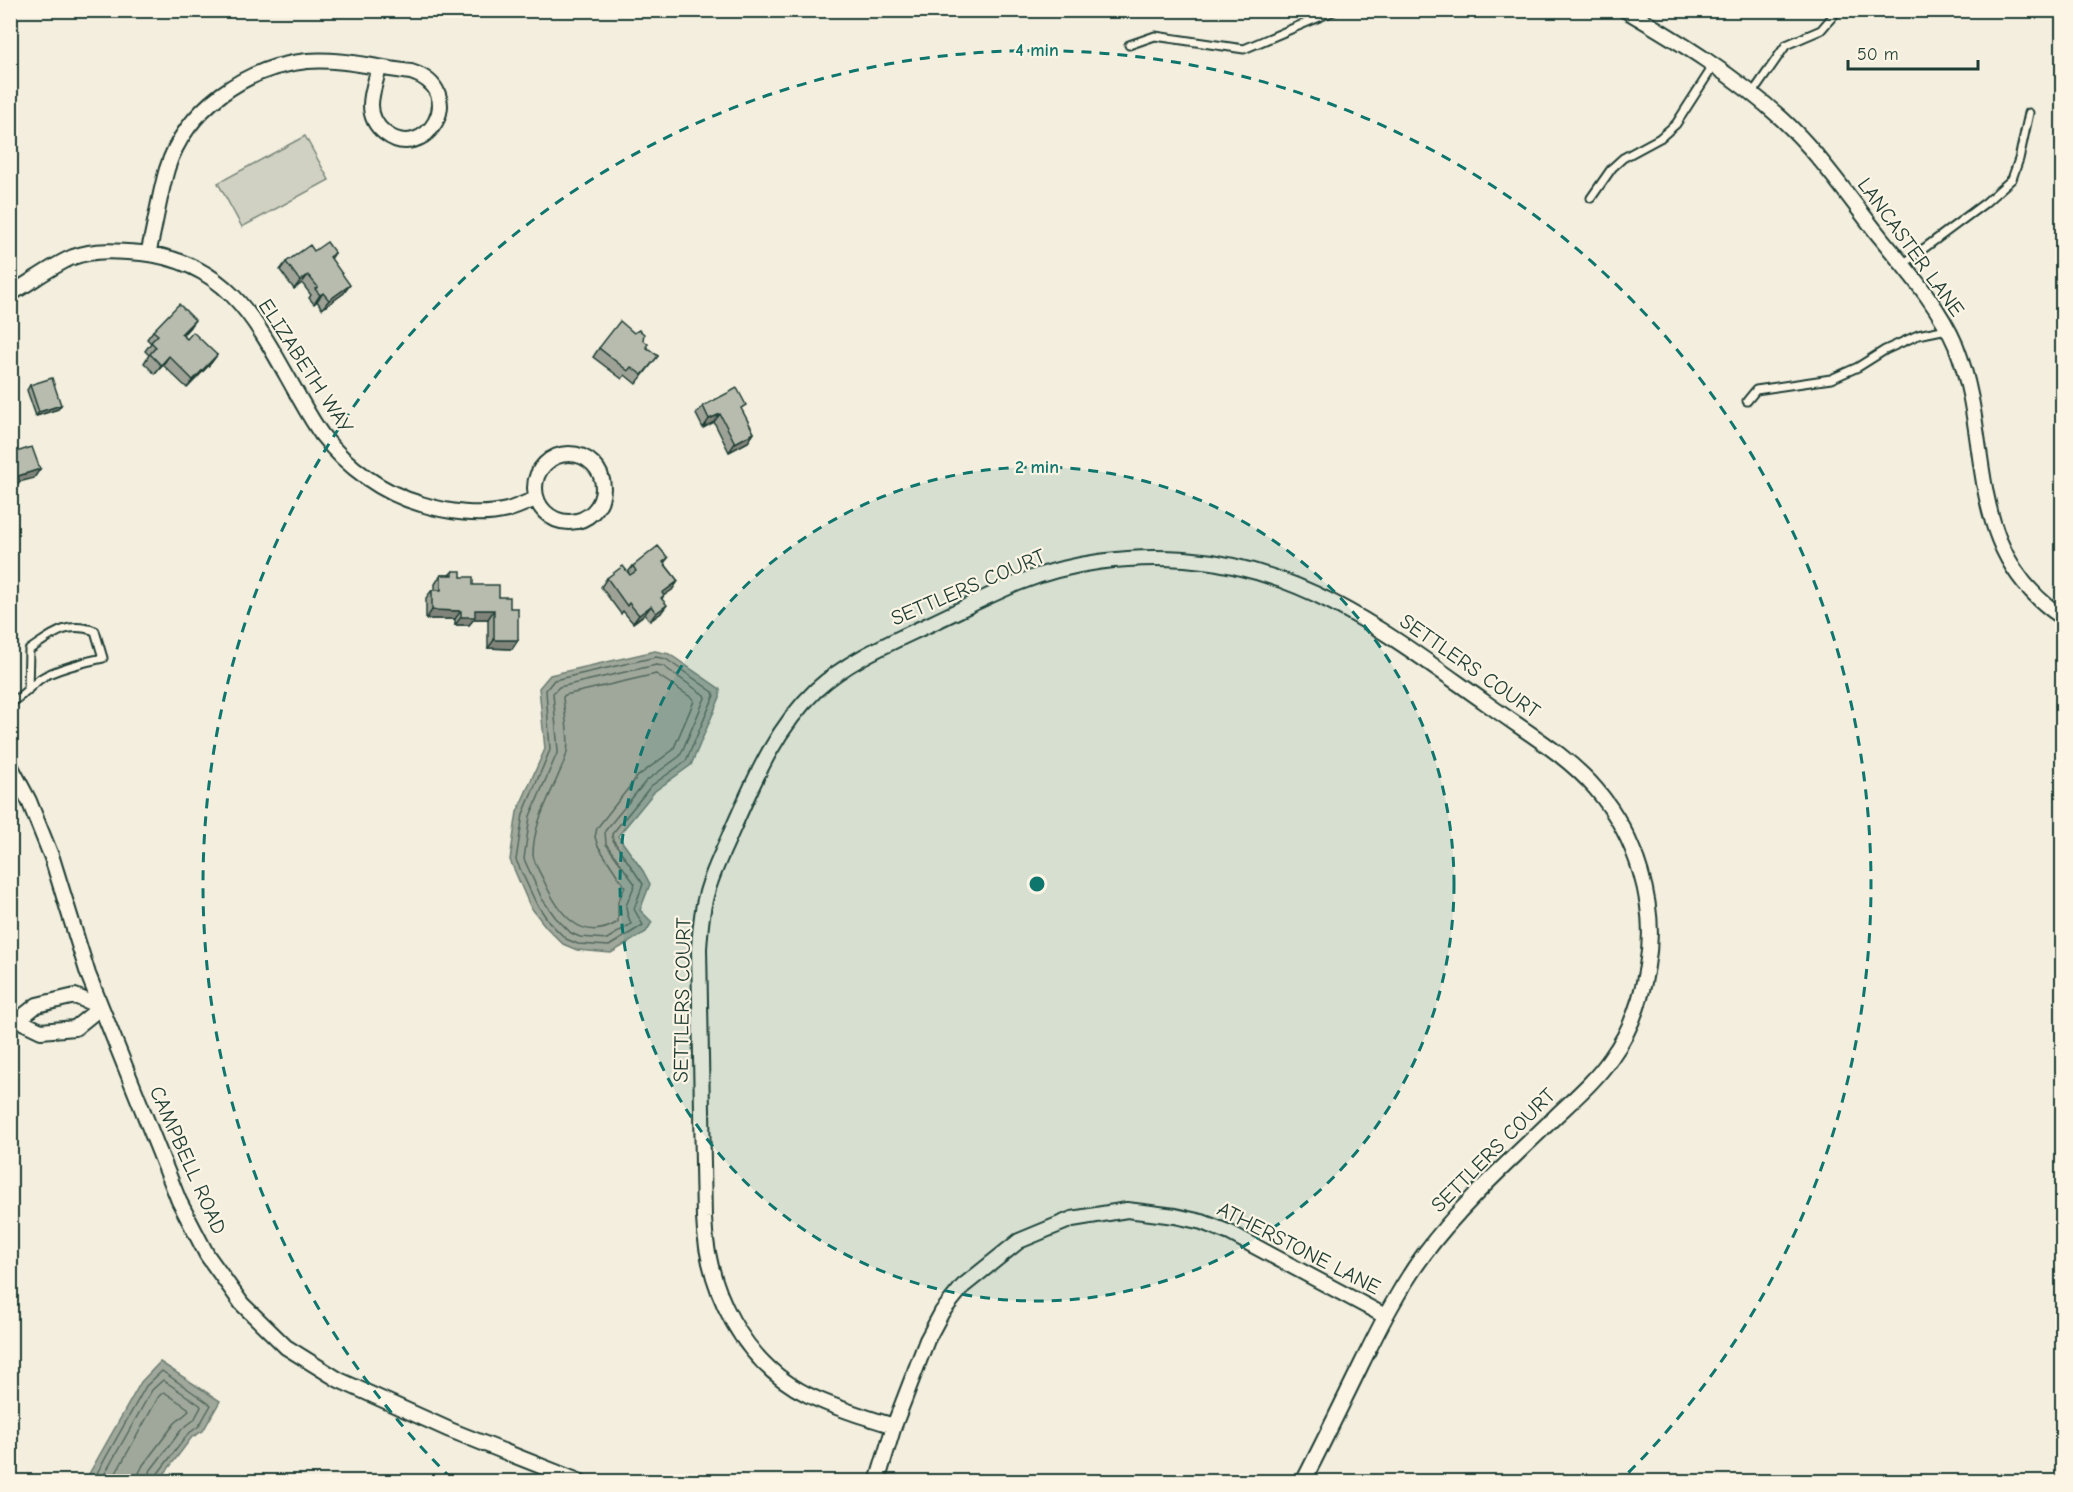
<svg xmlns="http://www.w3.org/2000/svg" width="2073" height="1492" viewBox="0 0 2073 1492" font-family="'Comic Neue',sans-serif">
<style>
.green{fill:#d0d1c2;stroke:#78877b;stroke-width:1.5}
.water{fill:#a0a89b;stroke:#6c7d72;stroke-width:1.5}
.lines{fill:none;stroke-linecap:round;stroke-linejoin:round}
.shore{stroke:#53685d;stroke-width:1.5}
.lane-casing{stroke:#1f3d34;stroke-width:11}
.street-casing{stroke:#1f3d34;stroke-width:18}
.lane{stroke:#fcf5e5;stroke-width:7}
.street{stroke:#fcf5e5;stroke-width:14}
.wall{fill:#9ea296;stroke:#1f3d34;stroke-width:1.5}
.shaded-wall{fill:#81847a;stroke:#1f3d34;stroke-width:1.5}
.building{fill:#b8bcae;stroke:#1f3d34;stroke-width:1.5}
.ring{fill:none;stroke:#0f766e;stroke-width:3;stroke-dasharray:10 8}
.labels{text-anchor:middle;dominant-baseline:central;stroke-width:4.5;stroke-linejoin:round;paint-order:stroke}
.street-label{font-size:21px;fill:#1f3d34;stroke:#fcf5e5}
.centre{fill:#0f766e;stroke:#fcf5e5;stroke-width:3}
.ring-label{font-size:18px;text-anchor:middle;font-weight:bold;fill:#0f766e;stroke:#fcf5e5;stroke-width:4.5;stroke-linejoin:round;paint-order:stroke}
</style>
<rect width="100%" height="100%" fill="#f3eede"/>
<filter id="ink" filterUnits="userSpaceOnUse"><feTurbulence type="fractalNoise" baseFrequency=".0167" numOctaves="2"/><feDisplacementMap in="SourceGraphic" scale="12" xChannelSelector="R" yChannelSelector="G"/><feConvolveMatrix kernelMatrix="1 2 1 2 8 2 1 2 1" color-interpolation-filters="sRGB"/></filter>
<g filter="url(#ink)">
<path class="green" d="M305,136L329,180L242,227L218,183Z"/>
<path class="water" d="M655,651L669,654L720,689V697L691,765L655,791L618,836L643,871L650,884L640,910L652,922L646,932L611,953L577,950L563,944L546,927L530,906L510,860L517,812L545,749L539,688L550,675Z
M160,1362L220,1401L203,1431L192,1437L159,1481H85L141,1382Z"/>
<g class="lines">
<path class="shore" d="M656,657L666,659L713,692L714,696L686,761L651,786L612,834L613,840L643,884L634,909L643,925L609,946L578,944L566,939L550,923L536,903L516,860L523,814L550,750L546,690L554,680Z
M656,665L663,666L704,695L705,698L680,756L646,781L605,831L606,844L635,884L626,906L627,913L631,924L607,939L580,937L571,933L556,918L542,899L524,859L530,816L558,751L553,693L559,687Z
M656,674L692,698L694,701L673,750L638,776L597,828L595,837L598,846L625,887L618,902V922C581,945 558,912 544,881C540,873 534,863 533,855C533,819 555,789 566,756C571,741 564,713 563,697L565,695Z
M92,1482L146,1386L162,1371L211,1405L199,1426L188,1434L156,1476L154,1482
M100,1482L152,1390L163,1380L200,1405L201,1407L194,1420L182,1429L150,1471L147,1482
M111,1482L159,1396L164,1392L188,1408L189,1411L175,1423L143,1465L139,1473L138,1482"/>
<g class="lane-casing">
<path id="lane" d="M1129,45L1155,36L1244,49L1336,10
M1752,94L1786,45L1821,30L1838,10
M1591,198L1612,168L1623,158L1660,138L1676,124L1714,65
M1903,264L1985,203L2012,179L2019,159L2029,113
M1747,401L1756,390L1831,379L1858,367L1885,350L1918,335L1947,329
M10,704C21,696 30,687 40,679C52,670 88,661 103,658L95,631C66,621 53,634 29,650L28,690"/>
</g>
<g class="street-casing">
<path id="street" d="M1625,10C1680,42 1735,76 1782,119C1820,154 1849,198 1881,238C1908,271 1939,306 1956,346C1994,442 1962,550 2062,617
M148,254C155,226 159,197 167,169C186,109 245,67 307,61C340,58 377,68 411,72C471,91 425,165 385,133C376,126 371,116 371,105C371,93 376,80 379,68
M10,294C30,283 53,265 73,257C95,249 118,251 141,253C229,262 257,323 296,392C304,406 312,421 322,435C347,467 382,493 421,504C447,512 480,517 507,510C517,507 527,502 537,499
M535 488a34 34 0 1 1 68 0a34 34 0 1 1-68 0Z
M10,765L29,801L52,858L88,974L179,1201L207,1255L242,1304L286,1347L339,1380L450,1430L581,1482
M10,1022L18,1020L37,1005L75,996L101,1007L75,1028L41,1031L18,1020
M894,1426C865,1417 835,1408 808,1395C742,1362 707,1289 704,1218L699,949C700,933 701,916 705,900C710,877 721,856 730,835C753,783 774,730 816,690C847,661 890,643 928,625C958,611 987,596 1018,583C1070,562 1130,555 1185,559C1306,568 1391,636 1486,703C1523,730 1566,754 1596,789C1636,836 1658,905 1647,966C1642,998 1630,1032 1611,1058C1596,1080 1575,1098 1556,1116C1511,1160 1463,1202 1425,1253C1399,1288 1380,1326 1361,1365C1342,1404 1323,1443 1303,1482
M877,1482L894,1426L927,1340L942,1312L963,1286L1019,1241L1072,1219L1127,1210L1175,1216L1202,1222L1230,1233L1385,1316"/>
</g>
<use href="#lane" class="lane"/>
<use href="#street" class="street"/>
</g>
<path class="wall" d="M314,251L335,253L331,259L344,293L322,309L317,301L314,304L309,298L311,295L302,283L294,289L280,270L286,262Z
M189,328L183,335L187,339L217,355L211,363L187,388L163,365L155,374L144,363L149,355L145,351L151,343L147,339L153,331Z
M643,340L646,347L658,356L636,384L625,375L622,379L593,357L599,348Z
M30,385L61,405L58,409L36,416L27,390Z
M703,406L742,411L754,433L748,442L729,452L714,422L703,428L696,414Z
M668,558L664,563L678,581L672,590L664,595L662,599L661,613L650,621L645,614L633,623L623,611L621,614L601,587L607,578L628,572L633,566Z
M453,571L473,585L499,597L510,608L518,640L512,649L488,648V619H474L469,625H455V619H426V598L432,590H435V584L441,575H449Z"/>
<path class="shaded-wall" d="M308,275L302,283L294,289L300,281Z
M350,285L344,293L322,309L329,300Z
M323,293L317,301L314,304L320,295Z
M195,320L189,328L175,342L181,334Z
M217,355L211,363L187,388L193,380Z
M169,356L163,365L155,374L161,365Z
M61,405L58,409L36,416L39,412Z
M720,414L714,422L703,428L709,419Z
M754,433L748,442L729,452L735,443Z
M40,469L34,478L19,482L14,490L10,491V485L18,476Z
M678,581L672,590L656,601L662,593Z
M667,605L661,613L650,621L656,613Z
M651,606L645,614L633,623L639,615Z
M432,610L461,611L455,619H426Z
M475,610H494L488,619H474L469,625H455L461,617Z
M494,640H518L512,649L488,648Z"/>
<path class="building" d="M327,242L335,253L330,257L350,285L329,300L323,293L320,295L315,289L318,287L308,275L300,281L286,262L310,245L314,251Z
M179,304L195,320L181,334L187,339L193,332L217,355L193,380L169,356L161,365L150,354L156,347L151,342L158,335L153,331Z
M620,321L634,333L639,330L644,334L643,340L648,344L646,347L658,356L642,375L631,367L628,371L599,348Z
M52,378L61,405L39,412L30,385Z
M737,388L746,405L741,408L754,433L735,443L720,414L709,419L703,406Z
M32,447L40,469L18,476L20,482L10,485V454Z
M658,546L668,558L663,562L678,581L662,593L664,595L661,598L667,605L656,613L651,606L639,615L629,603L627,606L607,578L623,566L630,575L636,571L633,566Z
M453,571H461V577H473V585H499V597H510V608H518V640H494V610H475V617H461V611L432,610V590H441V575H453Z"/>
</g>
<circle cx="1037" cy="884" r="417" fill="#0f766e" fill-opacity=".12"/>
<g class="ring">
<circle cx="1037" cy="884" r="417"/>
<path d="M452 1479A834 834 0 1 1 1622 1479"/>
</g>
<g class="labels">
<g class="street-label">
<text transform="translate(1911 247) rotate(54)">LANCASTER LANE</text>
<text transform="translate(306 366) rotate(57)">ELIZABETH WAY</text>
<text transform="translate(968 587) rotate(-23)">SETTLERS COURT</text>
<text transform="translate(1470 666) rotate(35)">SETTLERS COURT</text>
<text transform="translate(682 1000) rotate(-89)">SETTLERS COURT</text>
<text transform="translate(1493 1150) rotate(-45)">SETTLERS COURT</text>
<text transform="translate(188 1160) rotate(66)">CAMPBELL ROAD</text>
<text transform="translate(1299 1248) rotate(27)">ATHERSTONE LANE</text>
</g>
</g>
<circle cx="1037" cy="884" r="9" class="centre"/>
<g class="ring-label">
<text x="1037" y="56">4 min</text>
<text x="1037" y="473">2 min</text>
</g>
<rect width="2073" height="1492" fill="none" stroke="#fcf5e5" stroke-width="36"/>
<rect x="18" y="18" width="2037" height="1456" fill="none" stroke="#1f3d34" stroke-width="2" filter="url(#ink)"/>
<path d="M1848 60v9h130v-9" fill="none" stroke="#1f3d34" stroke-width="3"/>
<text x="1857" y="60" font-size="18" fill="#1f3d34" stroke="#fcf5e5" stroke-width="4.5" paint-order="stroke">50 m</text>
</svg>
